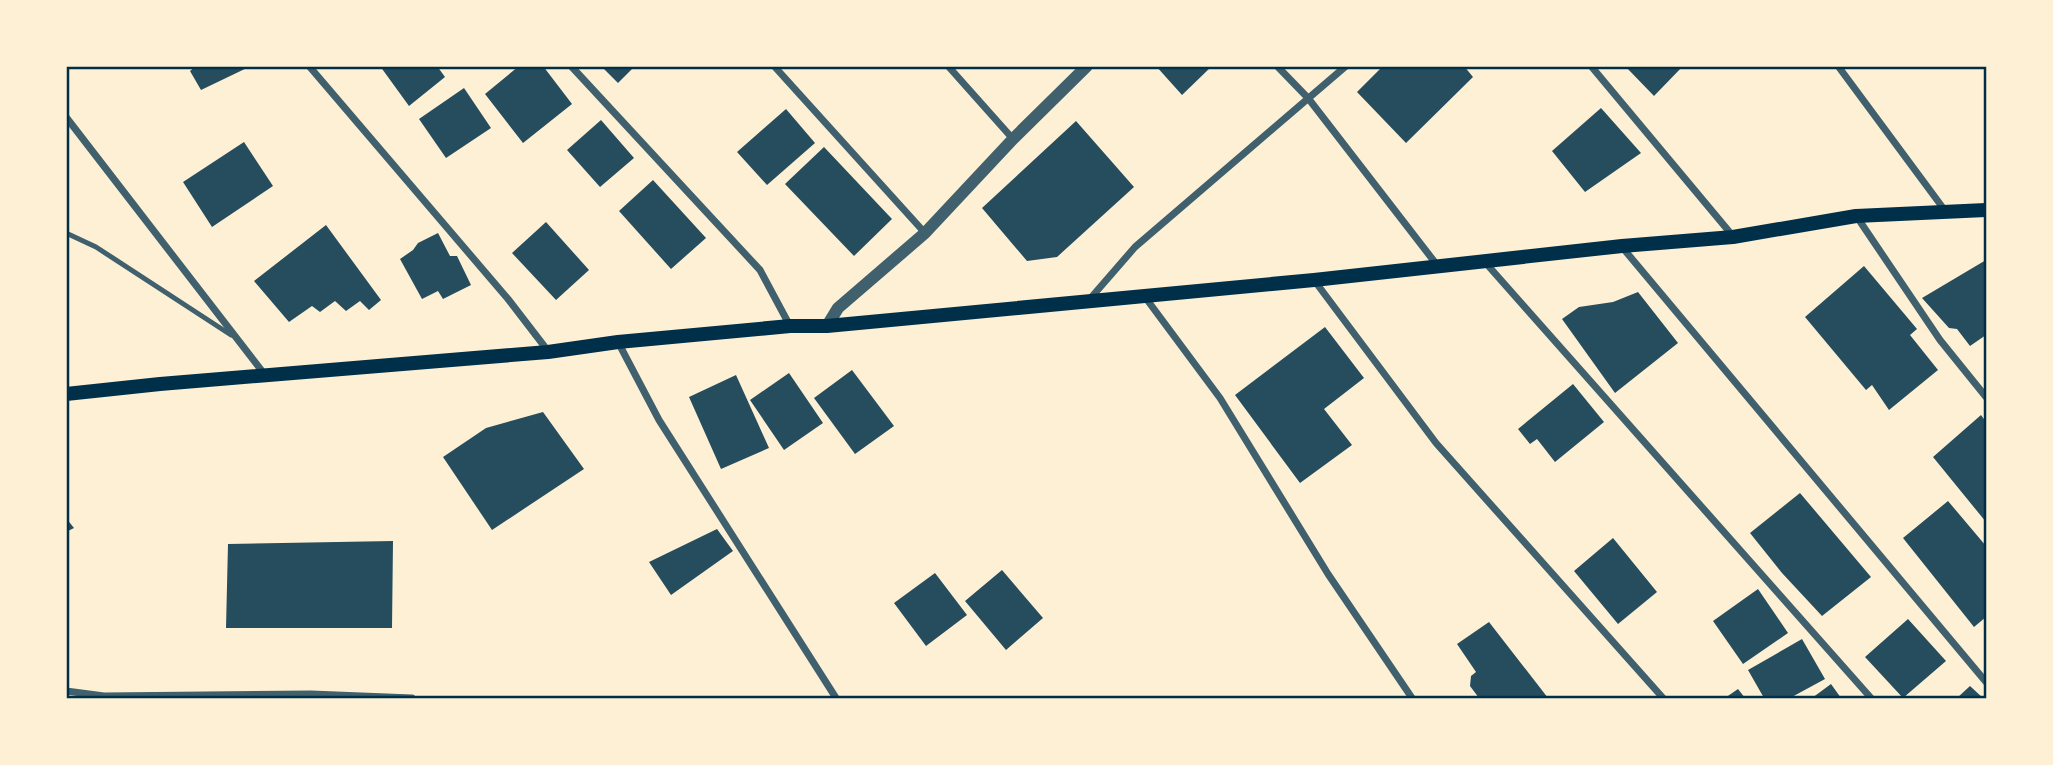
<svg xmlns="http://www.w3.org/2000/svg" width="2053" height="765" viewBox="0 0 2053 765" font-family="'Nunito Sans',sans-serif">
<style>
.building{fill:#264d5e}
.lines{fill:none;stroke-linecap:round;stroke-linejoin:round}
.service{stroke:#3f606c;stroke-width:5}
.minor{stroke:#3f606c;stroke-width:7}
.tertiary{stroke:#3f606c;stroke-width:12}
.secondary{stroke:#003049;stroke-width:14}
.neatline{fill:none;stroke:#003049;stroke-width:2.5}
</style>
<rect width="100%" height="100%" fill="#fdf0d5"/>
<path class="building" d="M196,66H251L201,90L190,71Z
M380,66H437L445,77L409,106Z
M519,66H543L572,104L523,143L485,94Z
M601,66H635L618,83Z
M1156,66H1212L1182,95Z
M1383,66H1464L1473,77L1406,143L1357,92Z
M1625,66H1683L1654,96Z
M464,88L491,128L446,158L419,119Z
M1601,108L1641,153L1585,192L1552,151Z
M786,109L815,143L767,185L737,152Z
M601,120L634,158L600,187L567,150Z
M1076,121L1134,187L1057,257L1027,261L982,208Z
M244,142L273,186L212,227L183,182Z
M824,147L892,219L854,256L785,184Z
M653,180L706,238L671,269L619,211Z
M546,222L589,270L556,300L512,253Z
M326,225L381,300L369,310L360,301L346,311L335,301L320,312L312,306L289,322L254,281Z
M438,233L450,256H457L471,285L443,299L438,291L422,299L400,259L413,250L418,243Z
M1986,260V335L1970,346L1957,329L1949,328L1922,298Z
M1864,266L1917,329L1910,335L1938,370L1889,410L1872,385L1866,390L1805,317Z
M1638,292L1678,343L1615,393L1562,319L1579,307L1613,302Z
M1325,327L1364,378L1324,409L1352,445L1300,483L1235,395Z
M852,370L894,426L855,454L814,398Z
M789,373L823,423L784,450L750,400Z
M736,375L769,448L721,469L689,397Z
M1573,384L1604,422L1555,462L1537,439L1530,444L1518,429Z
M543,412L584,469L492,530L443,457L486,428Z
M1981,415L1986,422V522L1933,457Z
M1800,493L1871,577L1822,616L1782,573L1750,533Z
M1948,501L1986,546V617L1974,627L1903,538Z
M66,518L74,528L66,532Z
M717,529L733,551L671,595L649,562Z
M1613,538L1657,592L1618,624L1574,571Z
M393,541L392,628H226L228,544Z
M1002,570L1043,618L1006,650L965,601Z
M935,573L967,615L926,646L894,603Z
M1758,589L1788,633L1743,664L1713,621Z
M1908,619L1946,661L1903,698L1865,657Z
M1489,622L1548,698H1479L1470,686L1471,676L1476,672L1457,644Z
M1802,639L1825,679L1790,698H1764L1748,670Z
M1831,684L1841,698H1812Z
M1970,686L1983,698H1957Z
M1738,689L1745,698H1725Z"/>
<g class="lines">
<path class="service" d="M66,233L96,247L231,335"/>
<path class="minor" d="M309,66L508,299L548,351
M571,66L760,270L790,326
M774,66L925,233
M948,66L1013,139
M1277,66L1308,98L1437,265
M1591,66L1732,235
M1838,66L1946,212
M66,117L265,375
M1857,217L1940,340L1986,397
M1622,247L1986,682
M1484,261L1871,698
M1314,280L1436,443L1663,698
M1145,297L1220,398L1328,574L1412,698
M1089,300L1135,247L1346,66
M618,342L659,420L836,698
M66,691L104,696L311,694L412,698"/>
<path class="tertiary" d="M827,326L838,308L925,233L1013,139L1087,66"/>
<path class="secondary" d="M66,394L160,384L548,352L618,342L790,326H827L1314,280L1622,246L1733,237L1856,216L1986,210"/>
</g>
<rect width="2053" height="765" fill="none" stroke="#fdf0d5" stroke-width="136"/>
<rect x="68" y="68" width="1917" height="629" class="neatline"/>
</svg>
